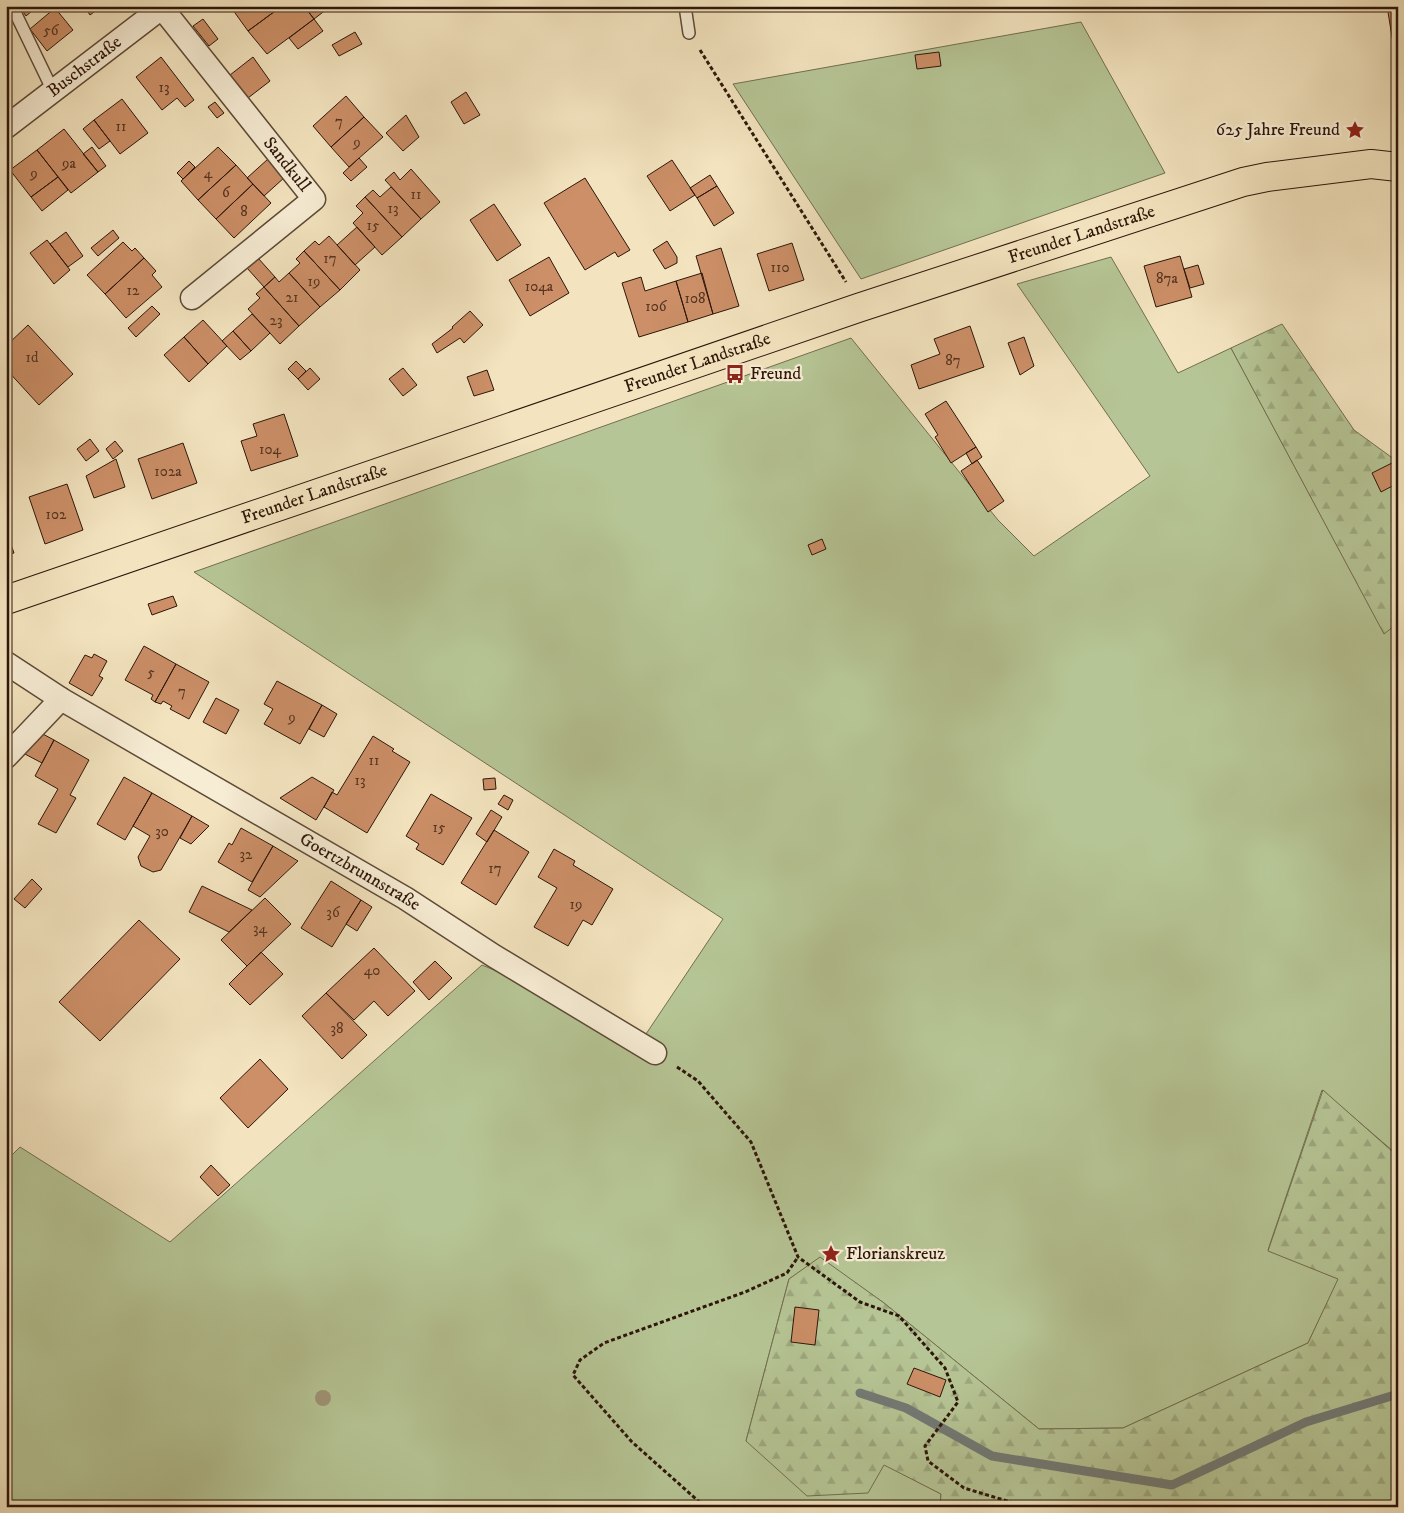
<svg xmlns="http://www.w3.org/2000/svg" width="1404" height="1513" viewBox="0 0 1404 1513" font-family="'IM FELL DW Pica',serif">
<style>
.grass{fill:#b6c595;stroke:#726e50}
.forest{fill:url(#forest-firs);stroke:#726e50}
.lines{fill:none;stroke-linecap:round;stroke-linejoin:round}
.stream{stroke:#727a75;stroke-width:9}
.building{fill:#cc8f67;stroke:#2d160a}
.service-casing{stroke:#5e4a37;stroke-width:14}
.minor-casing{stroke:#5e4a37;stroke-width:25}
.primary-casing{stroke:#2d160a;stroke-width:30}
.path{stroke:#2d160a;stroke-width:3;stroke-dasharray:4 2.5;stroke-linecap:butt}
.service{stroke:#f7edd5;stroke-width:11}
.minor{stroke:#f7edd5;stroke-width:22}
.primary{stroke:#f3e4bf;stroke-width:28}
.tree{fill:#a09476}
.labels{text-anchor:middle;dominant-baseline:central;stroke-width:4.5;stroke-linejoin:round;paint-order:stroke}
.number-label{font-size:15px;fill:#553421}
.street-label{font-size:18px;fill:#2d160a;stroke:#f7edd5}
.poi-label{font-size:18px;fill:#2d160a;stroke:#f7edd5;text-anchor:start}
</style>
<defs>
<pattern id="forest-firs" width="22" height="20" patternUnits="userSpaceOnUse" patternTransform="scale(1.25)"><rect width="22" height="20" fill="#b6c595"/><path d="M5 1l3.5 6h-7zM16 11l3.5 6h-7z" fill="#9da87f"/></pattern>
</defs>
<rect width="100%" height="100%" fill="#f3e4bf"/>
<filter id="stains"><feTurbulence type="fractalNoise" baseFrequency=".004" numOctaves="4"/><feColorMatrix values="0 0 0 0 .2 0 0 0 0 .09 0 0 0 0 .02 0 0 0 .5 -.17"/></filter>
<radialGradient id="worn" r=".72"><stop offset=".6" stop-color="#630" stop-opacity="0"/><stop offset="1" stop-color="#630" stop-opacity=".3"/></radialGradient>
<path class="grass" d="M1081,22L1165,173L861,279L733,84Z
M1111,257L1178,373L1231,348L1384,633L1398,623V1148L1394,1152L1322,1090L1268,1250L1339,1279L1308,1343L1123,1428L1039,1429L884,1303L820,1258L789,1279L746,1441L884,1464L941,1494L940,1507H6V1161L20,1147L170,1242L482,965L646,1034L723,919L194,572L851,338L998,520L1034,556L1150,476L1017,284Z"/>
<path class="forest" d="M1282,324L1354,430L1398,462V623L1384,634L1231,348Z
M1323,1090L1393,1152L1398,1148V1238L1396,1240L1398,1242V1507H940L941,1494L884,1465L868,1493L807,1496L746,1441L789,1279L820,1257L884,1303L1039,1429L1123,1428L1308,1343L1338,1279L1268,1251Z"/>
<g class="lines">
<path class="stream" d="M860,1393L906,1408L992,1456L1172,1485L1306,1422L1398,1394"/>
</g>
<path class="building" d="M19,6H38L26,16Z
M84,6H102L90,15Z
M230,6H282L248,31Z
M282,6H304L314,19L267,54L248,31Z
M304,6H331L314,19Z
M1387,6H1398V74Z
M55,8L73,30L47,51L30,29Z
M203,19L218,39L209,46L193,26Z
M314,19L323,31L298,49L289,38Z
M355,32L362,44L339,56L332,45Z
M939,52L941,66L917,69L915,55Z
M161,57L194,100L185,107L177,98L162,110L136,77Z
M253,57L270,81L248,98L230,75Z
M466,92L480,115L464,124L451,102Z
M346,96L364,117L331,147L313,126Z
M122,99L148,133L120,154L94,120Z
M215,102L224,113L217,118L208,107Z
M406,115L419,137L403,151L386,133Z
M364,117L383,137L349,167L331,147Z
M94,120L110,141L99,149L83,129Z
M64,129L98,172L71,193L37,150Z
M92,147L106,166L98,172L83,154Z
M218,147L236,165L198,200L181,181Z
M37,150L58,177L31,197L10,170Z
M359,158L367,167L351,181L343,173Z
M268,159L285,177L264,196L247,178Z
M672,160L695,195L670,211L647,176Z
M189,161L195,167L183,179L177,173Z
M236,165L253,184L216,219L198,200Z
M411,169L440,202L421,219L385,180L394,172L400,180Z
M710,175L717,186L697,198L690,188Z
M58,177L68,190L42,211L31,197Z
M585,178L630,250L618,257L615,252L585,270L544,203Z
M253,184L271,203L234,238L216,219Z
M717,186L734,213L714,226L697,198Z
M391,187L421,219L402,237L365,197L373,190L380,197Z
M365,197L402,237L382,255L353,223L363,213L356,206Z
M494,204L521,245L497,261L470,220Z
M357,227L375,247L355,265L337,245Z
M113,230L119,238L98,256L91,248Z
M66,232L83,256L68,267L50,244Z
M329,236L360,270L340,290L304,251L315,241L319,245Z
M47,240L70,270L54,284L30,253Z
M667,241L677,257V263L665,269L653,250Z
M123,242L132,251L135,248L144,258L105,294L87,275Z
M792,243L804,280L769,291L757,254Z
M721,248L739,306L713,314L696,256Z
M304,251L340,290L320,307L289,273L300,263L296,259Z
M1180,256L1192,297L1156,307L1144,266Z
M549,257L569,293L530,316L509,280Z
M144,258L156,271L152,275L162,287L126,318L105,294Z
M258,258L275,277L264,287L247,268Z
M1198,265L1204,284L1190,288L1184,269Z
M289,273L320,307L299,326L264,287L275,277L279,282Z
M702,273L713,314L688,322L676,281Z
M641,277L645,291L676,281L688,322L639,337L622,283Z
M264,287L299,326L280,344L248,309L260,298L256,294Z
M152,306L160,314L136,337L128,328Z
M470,311L483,325L464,343L460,338L437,353L432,344L453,328L452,327Z
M252,314L270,333L251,351L233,331Z
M203,320L227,346L208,364L184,337Z
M28,325L73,374L39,405L6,369V346Z
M970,326L984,367L919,389L911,365L940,354L934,339Z
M233,331L251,351L240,360L222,341Z
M184,337L208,364L189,382L164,355Z
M1024,337L1034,366L1020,375L1008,343Z
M296,361L306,371L298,379L288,369Z
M310,368L320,379L308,390L298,379Z
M403,368L417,385L403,396L389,379Z
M487,370L494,390L474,396L467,377Z
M946,401L976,447L951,463L935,437L938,435L925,414Z
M284,414L298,456L251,471L241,441L257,436L253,424Z
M90,439L99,451L86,461L77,449Z
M115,441L123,451L113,459L106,449Z
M183,443L197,483L152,499L138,459Z
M976,447L982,457L972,464L966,453Z
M116,459L125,487L94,498L86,476Z
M977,460L1004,501L988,512L961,471Z
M1392,463L1398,475V483L1381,492L1372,473Z
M67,484L83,530L45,544L29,497Z
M6,531L14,553L6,555Z
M822,539L826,549L812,555L808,545Z
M173,596L177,606L152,615L148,604Z
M144,646L176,664L155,702L151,699L153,695L125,680Z
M94,654L107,661L99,676L103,678L92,696L69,683L85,655L92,658Z
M176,664L209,682L189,719L170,709L172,706L163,701L161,704L155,702Z
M277,681L322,705L300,744L264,724L273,709L264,704Z
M216,698L239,710L226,734L203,722Z
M322,705L337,714L324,737L309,729Z
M41,733L54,740L42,763L23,753Z
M373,736L394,749L392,751L410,762L367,833L324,807L332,792L337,795Z
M54,740L89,760L70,795L76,798L56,833L38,824L58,789L35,776Z
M124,777L152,793L125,840L97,824Z
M312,777L334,790L316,820L280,798Z
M495,778L496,789L484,790L483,779Z
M152,793L192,816L161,870L153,872L141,866L138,857L150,836L133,826Z
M431,794L472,818L443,865L416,849L419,844L406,836Z
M504,795L513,800L508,810L498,804Z
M491,810L502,817L487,842L476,834Z
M192,816L209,826L191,844L180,838Z
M241,828L273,846L252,882L218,862L229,843L232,845Z
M494,830L529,852L496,905L461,883Z
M273,846L298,861L260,897L248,890Z
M554,849L575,861L573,865L613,889L592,925L583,920L568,946L534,927L557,888L538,877Z
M32,879L42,889L25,908L14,899Z
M331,881L361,900L332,947L301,928Z
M202,886L252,910L229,932L189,912Z
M265,898L291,924L247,966L221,940Z
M361,900L372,907L357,931L346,924Z
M139,920L180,959L100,1041L59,1002Z
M374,948L415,991L388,1016L374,1001L354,1020L326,993Z
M261,952L283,974L250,1005L229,984Z
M435,961L452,978L429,1000L413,982Z
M326,993L367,1035L342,1059L302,1016Z
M260,1059L288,1089L248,1128L220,1098Z
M211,1165L230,1185L218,1196L200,1177Z
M795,1307L819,1310L815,1345L791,1342Z
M914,1368L946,1380L940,1397L907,1384Z"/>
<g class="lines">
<g class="service-casing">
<path id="service" d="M12,6L53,91
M685,6L689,33"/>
</g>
<g class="minor-casing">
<g id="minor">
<path id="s1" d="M162,8L314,199L192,298"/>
<path id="s2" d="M6,127L164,6"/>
<path id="s3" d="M6,663L61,699L405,898L494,956L655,1053"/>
<path d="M6,757L61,699"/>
</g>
</g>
<g class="primary-casing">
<g id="primary">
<path id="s4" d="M6,600L858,308L1243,182L1267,177L1371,164L1398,167"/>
</g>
</g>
<path class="path" d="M700,50L846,282
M677,1067L698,1081L751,1142L798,1257L860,1302L899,1316L945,1368L958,1402L925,1446L928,1461L964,1488L1027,1507
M705,1507L632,1442L573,1375L580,1360L604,1343L745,1292L787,1273L798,1257"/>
<use href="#service" class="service"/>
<use href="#minor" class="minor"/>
<use href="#primary" class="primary"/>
</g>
<circle class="tree" cx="323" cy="1398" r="8"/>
<defs>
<g id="sight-bare" transform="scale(1.5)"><path d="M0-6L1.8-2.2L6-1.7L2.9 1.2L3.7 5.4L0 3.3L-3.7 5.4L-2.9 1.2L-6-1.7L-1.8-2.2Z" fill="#8f2418" stroke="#f7edd5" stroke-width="2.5" paint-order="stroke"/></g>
<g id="bus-bare" transform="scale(1.5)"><path d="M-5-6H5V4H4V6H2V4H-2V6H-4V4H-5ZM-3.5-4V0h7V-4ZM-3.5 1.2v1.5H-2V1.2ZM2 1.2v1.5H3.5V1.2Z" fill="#8f2418" stroke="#f7edd5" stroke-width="2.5" paint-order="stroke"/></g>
</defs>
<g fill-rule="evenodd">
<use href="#sight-bare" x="1355" y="130"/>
<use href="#bus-bare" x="735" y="374"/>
<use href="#sight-bare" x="831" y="1254"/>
</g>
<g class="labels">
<g class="number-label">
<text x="51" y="30">56</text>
<text x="164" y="87">13</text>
<text x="339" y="121">7</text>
<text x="121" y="126">11</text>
<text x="357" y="142">9</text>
<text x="69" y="163">9a</text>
<text x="34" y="173">9</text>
<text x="208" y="173">4</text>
<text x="226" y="192">6</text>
<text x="416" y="194">11</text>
<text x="393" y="208">13</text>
<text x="244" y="211">8</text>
<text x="373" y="225">15</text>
<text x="330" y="258">17</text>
<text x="780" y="267">110</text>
<text x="1167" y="278">87a</text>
<text x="314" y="281">19</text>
<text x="539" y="286">104a</text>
<text x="133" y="290">12</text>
<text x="292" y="297">21</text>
<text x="695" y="298">108</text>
<text x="656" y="306">106</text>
<text x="276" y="320">23</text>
<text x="32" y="357">1d</text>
<text x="953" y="360">87</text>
<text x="270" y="449">104</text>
<text x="168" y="471">102a</text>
<text x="56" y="514">102</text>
<text x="151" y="672">5</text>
<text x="182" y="691">7</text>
<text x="292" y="717">9</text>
<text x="374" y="760">11</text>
<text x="360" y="780">13</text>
<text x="439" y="827">15</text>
<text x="162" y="831">30</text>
<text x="246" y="854">32</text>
<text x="495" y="868">17</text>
<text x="576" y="904">19</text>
<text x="333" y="912">36</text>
<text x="260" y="928">34</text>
<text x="372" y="970">40</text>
<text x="337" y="1028">38</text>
</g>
<g class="street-label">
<text stroke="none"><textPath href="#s2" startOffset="99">Buschstraße</textPath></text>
<text stroke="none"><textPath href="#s1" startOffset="200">Sandkull</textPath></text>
<text stroke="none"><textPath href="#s4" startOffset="1136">Freunder Landstraße</textPath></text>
<text stroke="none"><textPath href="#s4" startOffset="731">Freunder Landstraße</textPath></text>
<text stroke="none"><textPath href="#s4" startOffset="326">Freunder Landstraße</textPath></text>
<text stroke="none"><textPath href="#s3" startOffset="411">Goertzbrunnstraße</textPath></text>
</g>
<g class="poi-label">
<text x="1340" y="130" text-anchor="end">625 Jahre Freund</text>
<text x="750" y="374">Freund</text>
<text x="846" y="1254">Florianskreuz</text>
</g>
</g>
<rect width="1404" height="1513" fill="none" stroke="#f3e4bf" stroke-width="25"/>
<rect x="8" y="8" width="1389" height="1498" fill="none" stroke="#2d160a" stroke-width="2.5"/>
<rect x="12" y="12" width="1379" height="1488" fill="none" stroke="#2d160a"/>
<rect width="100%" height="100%" filter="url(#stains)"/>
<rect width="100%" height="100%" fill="url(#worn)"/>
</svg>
